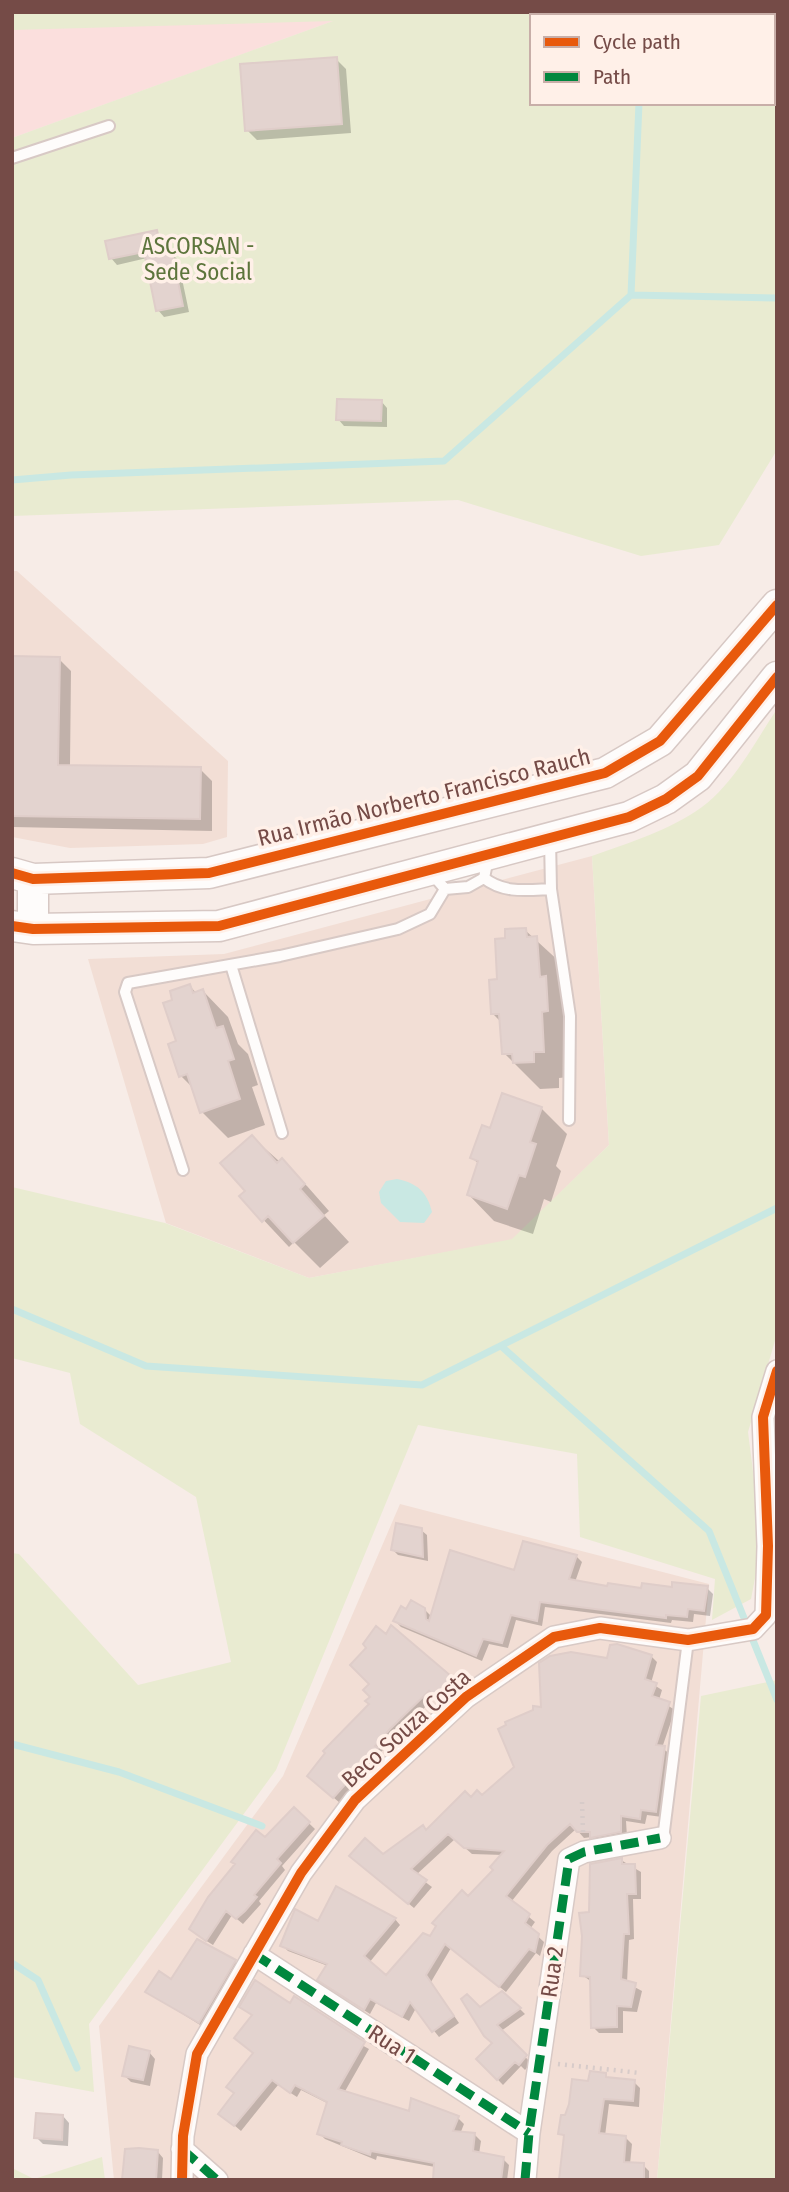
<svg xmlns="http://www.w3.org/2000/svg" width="789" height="2192" viewBox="0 0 789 2192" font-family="'Fira Sans Condensed',sans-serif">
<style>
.residential{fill:#f2ded5}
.commercial{fill:#fbdfdd}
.green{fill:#e9ebd1;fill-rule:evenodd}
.water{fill:#c9e8e3}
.shadow{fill:#0003}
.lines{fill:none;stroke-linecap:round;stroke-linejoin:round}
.stream{stroke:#c9e8e3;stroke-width:7}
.building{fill:#e3d3cf;stroke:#dfcdc9;stroke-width:2}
.lane-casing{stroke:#d8c9c5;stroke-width:14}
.street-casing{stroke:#d8c9c5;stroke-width:24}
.secondary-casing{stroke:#d7c8c4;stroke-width:33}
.path{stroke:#d7cbc9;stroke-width:4.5;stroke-dasharray:2 5;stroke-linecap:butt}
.lane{stroke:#fefcfb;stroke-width:10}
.street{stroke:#fefcfb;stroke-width:21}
.secondary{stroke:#fefcfb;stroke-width:30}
.quiet{stroke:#00873e;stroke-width:9;stroke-dasharray:18 9;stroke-linecap:butt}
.cycleway-casing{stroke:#fff0e8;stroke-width:15}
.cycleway{stroke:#e8590c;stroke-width:10}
.labels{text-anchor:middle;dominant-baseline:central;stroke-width:7;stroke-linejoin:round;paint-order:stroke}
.park-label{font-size:23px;fill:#5d753c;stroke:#fff0e8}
.street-label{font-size:23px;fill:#754b47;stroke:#fff0e8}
</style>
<rect width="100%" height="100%" fill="#f7ece7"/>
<path class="residential" d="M12,571H17L228,761L227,837L203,844L70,848L12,837Z
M592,856L609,1145L512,1240L309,1278L166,1223L88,959L224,954Z
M400,1504L709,1584L657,2180H114L99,2026L283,1776Z"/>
<path class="commercial" d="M12,12L336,20L12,138Z"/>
<path class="green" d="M12,12H777V450L719,545L641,556L458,500L12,516V138L333,21L12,30ZM532,16H773V103H532Z
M775,712L777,1334L748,1432L762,1542L751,1599L712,1620L715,1579L580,1537L577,1454L418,1425L276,1770L89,2024L94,2092L12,2077V1553L19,1554L138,1685L231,1662L196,1497L80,1424L70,1373L12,1358V1187L165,1223L309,1278L512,1239L609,1145L592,856C629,843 670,830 702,807C733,784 754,744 775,712Z
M777,1680V2180H657L701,1696Z
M102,2157L105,2180H12V2168L34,2179Z"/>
<path class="water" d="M397,1179C417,1183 427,1192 432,1212L424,1223L400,1222L381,1203L379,1192L386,1181Z"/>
<path class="shadow" d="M336,59L346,69L351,133L257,140L247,130Z
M156,232L163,238L166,255L171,253L178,260L189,312L164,317L158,310L147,258L117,265L111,258Z
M381,401L387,408V427L344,426L338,419Z
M12,658L59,659L71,671L70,766L200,769L212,781V831L12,827Z
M525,930L562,964L569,1077L559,1078V1088L540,1089L504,1053L502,1023L493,1014L507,940Z
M190,986L197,994L203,991L228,1017L238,1044L248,1054L258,1085L252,1087L265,1125L228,1138L202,1112L194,1089L181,1076L175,1001Z
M541,1108L567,1134L556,1166L561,1171L551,1202L544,1199L533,1234L494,1221L469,1195L479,1164L472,1158L491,1130Z
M252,1137L307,1186L329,1211L324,1215L349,1242L320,1268L294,1242L289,1247L241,1196L248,1191Z
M421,1530L427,1535L428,1561L398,1555L393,1550Z
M576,1556L582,1562L575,1582L609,1589L707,1588L713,1594L710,1616L694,1614L693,1622L672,1620L671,1623L545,1607L542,1626L516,1620L508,1648L489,1644L482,1661L401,1627L395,1621L407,1611L424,1609L432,1617L515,1572Z
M391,1628L463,1690L447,1705L436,1696L380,1753L383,1755L340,1803L315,1782L371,1704L372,1684Z
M651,1656L657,1662L651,1683L662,1690L659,1700L675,1710L662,1748L670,1754L662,1817L647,1815L645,1824L626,1821L627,1837L598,1843L592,1837L584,1838L576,1829L552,1851L511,1902L535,1922L530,1929L544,1942L540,1956L536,1953L506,1992L451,1948L431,1982L459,2023L439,2037L416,2008L409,2021L376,2003L370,2014L325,1985L328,1966L288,1951L282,1945L319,1923L395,1919L400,1925L369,1963L386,1977L430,1938L495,1870L503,1855L472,1854L455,1839L416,1875L432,1887L414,1908L357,1862L383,1857L427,1832L471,1799L482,1797L516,1767L543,1708L609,1660Z
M294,1809L315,1829L282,1866L285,1870L259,1901L261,1904L243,1924L232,1915L213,1945L197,1935L191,1929L236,1865Z
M621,1860L641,1872V1899H633L634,1939L629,1940L627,1983L642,1991L637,2012L623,2011V2033H599L593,2027L592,1982L582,1975L591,1914Z
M235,1962L241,1968L205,2028L147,1992Z
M290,2005L369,2049L344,2093L410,2114L458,2118L464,2124L460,2134L475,2135L481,2141L479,2154L503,2159L509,2165L507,2180H435V2167L377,2156L376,2160L325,2139L319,2133L329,2104L301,2090L297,2097L278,2085L241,2131L227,2119L235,2094L228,2087L255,2053L253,2016L241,2007Z
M520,2009L525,2014L501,2031L531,2063L525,2070L521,2066L503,2085L478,2059L494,2043L479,2010Z
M149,2052L155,2059L150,2086L131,2082L124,2075Z
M605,2075L610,2080L634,2082L640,2088L639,2107L609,2104L605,2136L626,2138L632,2144L630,2164L643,2165L649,2171V2180H560L566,2138L560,2133L566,2117L590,2083Z
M63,2116L69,2123L68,2146L43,2144L36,2137Z
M158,2152L163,2158L162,2180H124Z"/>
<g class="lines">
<path class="stream" d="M670,16L674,12
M631,295L639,103
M12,480L71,475L444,461L631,295L777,298
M12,1309L146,1366L422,1385L777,1208
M501,1346L709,1531L777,1700
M12,1744L119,1772L262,1826
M12,1963L38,1980L77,2068"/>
</g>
<path class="building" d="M337,57L342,124L245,131L240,64Z
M157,230L162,254L172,252L183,306L156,311L144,252L109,259L105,241Z
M337,399L382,400L381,421L336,420Z
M12,656L60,657L58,765L201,767L200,819L12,816Z
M526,928L527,937L537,936L540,977L546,976L548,1011L542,1012L544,1052H534V1062L513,1063L512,1054H502L499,1014H491L489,980L497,979L495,939L505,938V929Z
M190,984L193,993L203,989L216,1028L223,1026L234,1059L228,1061L240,1099L200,1113L187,1074L179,1077L168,1044L176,1041L163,1003L172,1000L170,991Z
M502,1093L542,1107L530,1142L536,1144L525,1177L519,1175L507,1209L467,1195L478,1161L470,1158L482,1125L490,1128Z
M252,1135L277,1163L282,1158L305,1184L300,1189L324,1216L293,1243L268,1216L262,1222L239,1196L245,1191L220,1163Z
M396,1523L422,1528L423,1557L391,1550Z
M523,1541L577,1555L569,1579L607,1586L608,1583L641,1588L642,1583L672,1587V1582L708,1586L704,1611L688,1609L687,1617L666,1615V1618L540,1602L537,1621L511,1615L502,1643L483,1639L476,1656L393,1621L401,1606L406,1609L411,1600L425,1608L426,1619L429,1621L450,1550L514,1570Z
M391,1625L458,1682L439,1701L429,1691L390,1729L375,1746L378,1748L333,1798L307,1776L325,1753L323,1751L369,1704L365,1701L370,1697L363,1690L369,1684L350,1665L366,1648L363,1644L376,1626L386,1634Z
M617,1644L652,1655L645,1679L657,1683L652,1696L670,1702L656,1745L665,1746L656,1812L641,1810L640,1819L621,1816V1832L590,1838V1832H577L570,1824L547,1845L506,1896L530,1914L525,1923L539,1934L535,1952L529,1949L499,1987L445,1944L426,1975L454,2016L432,2032L410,2002L402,2017L370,1999L364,2010L317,1980L327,1964L280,1946L295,1909L318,1921L336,1886L396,1918L364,1956L386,1975L423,1933L430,1936L436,1926L432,1923L462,1890L468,1896L493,1870L490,1867L504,1851L464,1848L448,1834L411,1869L427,1880L408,1904L349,1856L365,1838L383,1854L423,1825L426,1830L465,1791L471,1797L477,1790L482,1795L514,1767L498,1729L506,1725L505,1722L533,1710V1706L541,1707L539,1663L550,1656L571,1652L607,1658L610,1645Z
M294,1807L310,1822L277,1859L281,1863L254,1895L257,1897L245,1911L236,1919L226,1911L206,1941L189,1929L208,1897L235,1864L231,1862L256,1830L265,1837Z
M622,1858V1864H635L636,1894H627L629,1934H624L621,1979L636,1983L631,2007L617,2006V2027L591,2028L590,1977L580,1976L582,1936L579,1913L589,1912L590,1864Z
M197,1939L236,1960L199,2023L145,1992L159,1971L171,1979Z
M255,1980L290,2003L294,1996L365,2042L338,2089L409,2111L411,2098L459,2116L453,2131L475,2133L473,2151L504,2157L501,2180H433L434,2163L371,2151L370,2155L341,2145L342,2142L317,2134L327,2102L295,2085L290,2093L272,2080L234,2126L218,2114L234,2093L226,2087L253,2053L234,2038L252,2015L239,2007Z
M502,1991L521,2008L497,2025L527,2055L519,2065L515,2062L497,2080L476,2059L492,2043L484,2036L461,1999L467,1994L480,2007Z
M129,2046L150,2051L143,2080L122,2076Z
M590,2071L606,2073V2077L635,2080L633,2101L604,2099L599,2133L626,2136L624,2162L644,2163V2180H559L564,2135L558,2134L561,2115H565L569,2104L572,2079L588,2081Z
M36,2113L63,2115L62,2140L34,2138Z
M139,2148L158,2150L156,2180H122L125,2149Z"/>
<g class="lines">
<g class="lane-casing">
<path id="lane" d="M12,158L109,126
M550,839L551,889
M488,858L484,878C504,894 528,890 551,889L570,1016L569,1120
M445,889L468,887L484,878
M231,965L282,1133
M183,1170L125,992L128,983L280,956L398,929L430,914L445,889L432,874
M660,1838L664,1831L688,1640"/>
</g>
<g class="street-casing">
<path id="street" d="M254,1954L529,2133
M182,2149L217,2180
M182,2180L183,2136L197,2054L301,1873L355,1800L466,1697L554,1637L600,1628L688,1640L753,1629L766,1615L768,1546L763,1417L777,1371
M525,2180L529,2133L569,1859L584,1852L660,1838"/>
</g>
<g class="secondary-casing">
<path id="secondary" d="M12,873L33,879L209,873L605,773L660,741L777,605
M33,879V929
M12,926L33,929L219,926L629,817L666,799L698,776L777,677"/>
</g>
<path class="path" d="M582,1802L583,1832
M558,2064L640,2073"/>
<use href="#lane" class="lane"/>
<use href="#street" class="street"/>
<use href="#secondary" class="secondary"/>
<path class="quiet" d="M254,1954L529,2133
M182,2149L217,2180
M525,2180L529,2133L569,1859L584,1852L660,1838"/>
<g class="cycleway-casing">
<path id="cycleway" d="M12,873L33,879L209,873L605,773L660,741L777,605
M12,926L33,929L219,926L629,817L666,799L698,776L777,677
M182,2180L183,2136L197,2054L301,1873L355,1800L466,1697L554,1637L600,1628L688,1640L753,1629L766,1615L768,1546L763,1417L777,1371"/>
</g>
<use href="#cycleway" class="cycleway"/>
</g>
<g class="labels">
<g class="park-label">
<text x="198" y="246">ASCORSAN -<tspan x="198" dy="26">Sede Social</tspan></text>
</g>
<g class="street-label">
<text transform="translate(424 797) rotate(-14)">Rua Irmão Norberto Francisco Rauch</text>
<text transform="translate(406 1728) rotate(-42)">Beco Souza Costa</text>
<text transform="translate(552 1972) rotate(-82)">Rua 2</text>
<text transform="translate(392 2044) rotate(33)">Rua 1</text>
</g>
</g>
<rect width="789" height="2192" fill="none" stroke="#754b47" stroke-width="28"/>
<rect x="530" y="14" width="245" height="91" fill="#fff0e8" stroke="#c8aea8" stroke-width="2"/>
<rect x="544" y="37" width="35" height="10" fill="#e8590c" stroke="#c8aea8" stroke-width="2"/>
<text x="593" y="49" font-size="21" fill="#754b47">Cycle path</text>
<rect x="544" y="72" width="35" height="10" fill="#00873e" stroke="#c8aea8" stroke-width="2"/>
<text x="593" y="84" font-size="21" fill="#754b47">Path</text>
</svg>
